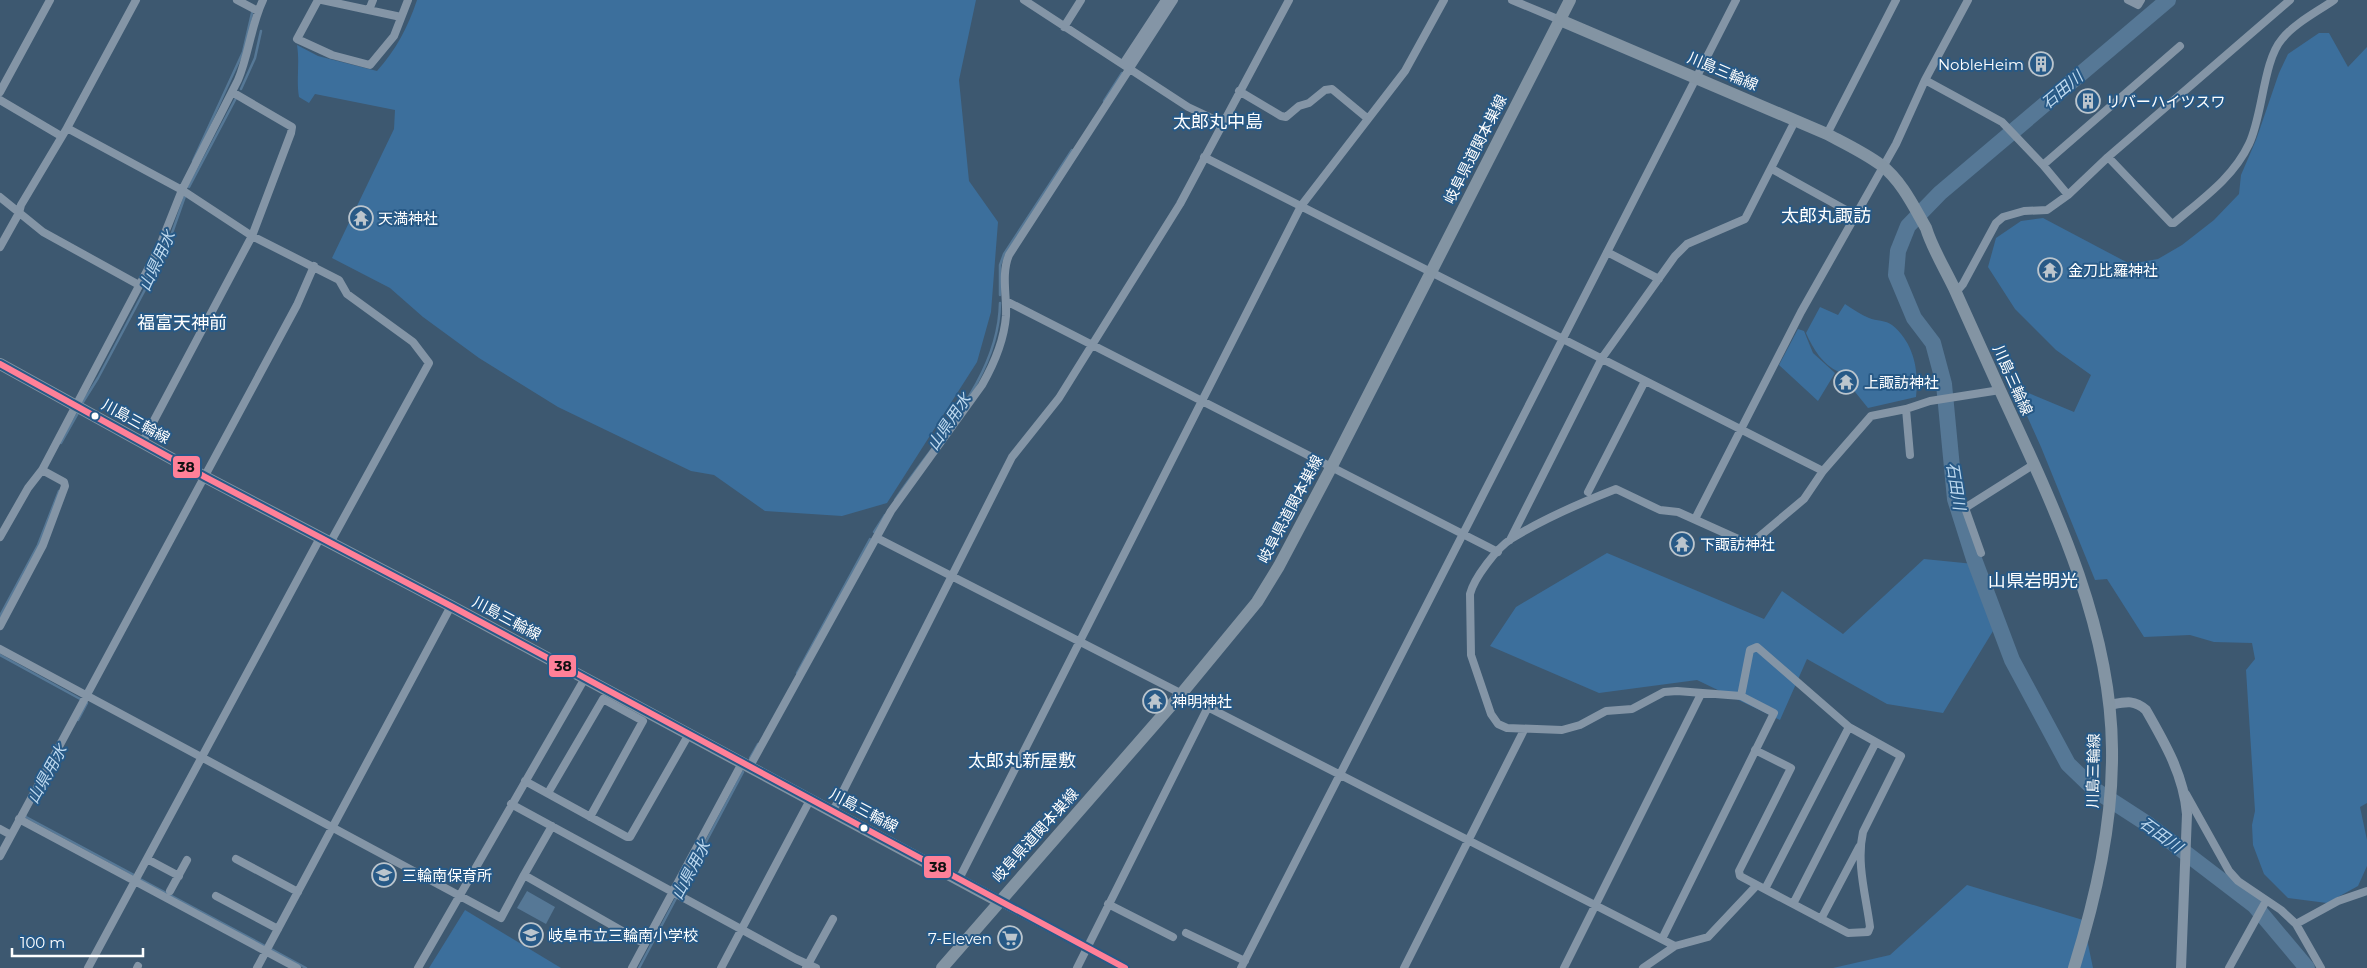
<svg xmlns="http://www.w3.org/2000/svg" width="2367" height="968" viewBox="0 0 2367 968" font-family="Montserrat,'Noto Sans JP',sans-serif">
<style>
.green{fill:#3c6f9c}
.water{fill:#567896}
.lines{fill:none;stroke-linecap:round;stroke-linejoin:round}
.stream{stroke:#567896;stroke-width:2.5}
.river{stroke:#567896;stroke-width:16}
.minor{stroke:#8495a6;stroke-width:8}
.tertiary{stroke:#8495a6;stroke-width:10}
.primary{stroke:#8394a3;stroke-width:12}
.bus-1-casing{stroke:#275986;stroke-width:10}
.bus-1{stroke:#ff8098;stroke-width:6}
.bus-dot{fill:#fff;stroke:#275986;stroke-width:2}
.labels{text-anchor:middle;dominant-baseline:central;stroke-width:4;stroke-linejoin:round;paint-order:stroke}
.poi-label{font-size:15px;fill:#fff;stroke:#275986;text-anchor:start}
.street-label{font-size:15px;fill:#fff;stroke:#275986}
.water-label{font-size:16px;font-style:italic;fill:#bed9ef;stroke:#275986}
.quarter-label{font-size:18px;fill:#fff;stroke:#275986}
.line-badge{stroke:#275986;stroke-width:2}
.pale-badge-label{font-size:14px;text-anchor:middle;font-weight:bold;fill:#111}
</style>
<rect width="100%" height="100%" fill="#3d5870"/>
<path class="green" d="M417,0H976L959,80L969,181L998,222L991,312L977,362L887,503L842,516L765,511L714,475L691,471L558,407L479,358L423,317L390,288L332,258L394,129L395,110L315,94L309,103L299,97C296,80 300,63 297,45L318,56L377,71C396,50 408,27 417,0Z
M2319,33H2329L2348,67L2367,47V803L2360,807L2367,840V866L2358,886L2327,903L2288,898L2264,874L2253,845L2252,825L2255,811L2246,670L2255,659L2252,643L2214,642L2190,635L2144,637L2107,579L2095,580L2041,447L2014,387L2074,412L2091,375L2056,350L2015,309L1988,267L1996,238L2021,221L2043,218L2130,264L2158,259L2182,245L2214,220L2239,194L2241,175L2256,140L2279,73L2288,54Z
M1845,304C1853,309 1861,315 1869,318C1876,321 1886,320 1892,325C1914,343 1919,370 1916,397L1868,408L1839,372C1823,365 1813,349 1806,333L1820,307L1838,315Z
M1798,329L1804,331L1813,353L1835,373L1818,401L1779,365Z
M1607,553L1764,619L1782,591L1843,634L1924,559L1974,564L1993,631L1943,713L1887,704L1807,659L1780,720L1697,680L1599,693L1490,646L1516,607Z
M1967,885L2083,920L2093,968H1833L1890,955Z
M465,910L561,968H429Z"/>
<path class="water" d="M527,891L555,907L546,924L517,908Z"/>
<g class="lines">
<path class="stream" d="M241,89L255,58L261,31
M1104,101L1122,73
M193,161L243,52L252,13
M189,187L236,98
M1000,295V265L1004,254L1072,150
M83,402L98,378L166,250L185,196
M61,443L78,413
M895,500C935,439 999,379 1000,303
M874,532L885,515
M0,616L38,545L59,491
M0,655L82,700
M797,673L870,539
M78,720L87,703
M750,758L758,744
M25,815L26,817L134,875
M140,879L265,946
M271,949L306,968
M639,968L743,772"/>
<path class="river" d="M2168,0L1940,193L1908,226L1898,251L1896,275L1914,318L1933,343L1944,384L1955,499L1974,559L2012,660L2068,764L2095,790L2149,825L2255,906L2307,968"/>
<path class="minor" d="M237,0L258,11
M318,0L297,39L332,55L370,65L394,36L408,0
M322,0L401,17
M1024,0L1188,107L1222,123
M1512,0L1560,20
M2128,0L2138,5L2141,0
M369,10L373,0
M1064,27L1081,0
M1123,64L1165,0
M1925,80L2002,122L2043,165L2068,195
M1239,91L1281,116L1286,117L1299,106L1309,103L1325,90L1332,89L1367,118
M0,92L50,0
M0,100L61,136
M67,128L182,190L252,236L339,280L347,294L413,342L429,363L330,543
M1827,134L1896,0
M1204,157L1823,471
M2108,157L2171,223H2174C2202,199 2233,178 2249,144C2263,115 2263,61 2282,39C2295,23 2317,12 2334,0
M2043,165L2180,46
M1772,169L1855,215
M0,197L43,232L139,285
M0,247L19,213L21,205L67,128L136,0
M1607,252L1659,279
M1956,292L1963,284L1996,223L2003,217L2024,211L2047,210L2068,195L2108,157L2290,0
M1006,301L1498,552
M1906,409L1910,455
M142,443L252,236L291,133L292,127L232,92
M1588,492L1645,381
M1695,519L1801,312L1896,144L1925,80L1968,0
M0,537L28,488L42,470L159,248L182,190L238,80C249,54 251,25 263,0
M877,538L1675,946L1708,937L1757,885L1848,933L1868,932L1870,927C1866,896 1856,863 1863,832L1901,756L1849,727L1757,647L1750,650L1741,696L1677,691L1664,692L1632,709L1606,711L1580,725L1562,730L1507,728L1498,724L1491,714L1471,655L1470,594C1474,578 1497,548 1511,539C1543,519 1580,503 1616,489L1660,510L1678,512L1747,543L1754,541L1804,499L1823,471L1871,416L1906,409L1930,401L2000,390
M1510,540L1602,358L1675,256L1687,244L1745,219L1795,121
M1981,553L1965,508L2033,465
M0,626L43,545L65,486L64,482L42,470
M0,649L501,918L524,875L645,944
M1755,750L1791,768L1739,871L1740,876L1757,885
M750,766L891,511L982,385C994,364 1004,341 1006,316C1007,296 1001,274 1009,255L1174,0
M525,781L627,837H630L689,734
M548,793L603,699L643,721L590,817
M2186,794L2229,871L2238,881L2281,910L2296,924L2321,968
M511,804L796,959L816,968
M833,811L1012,457L1059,398L1180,204L1289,0
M19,819L297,968
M0,829L11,835
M0,856L297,305L314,266
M147,859L179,876
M236,859L298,892
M524,875L552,826
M959,879L1301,206L1405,71L1444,0
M1765,889L1849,727
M170,891L187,860
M216,896L278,929
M998,901L1125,968
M1108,904L1173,937
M1793,904L1876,742
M1821,919L1859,847
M2296,924L2338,901L2367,891
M1186,933L1245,961
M1662,939L1774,713L1741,696
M88,968L320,538
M137,968L138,966
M257,968L451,606
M418,968L585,678
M632,968L742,763
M721,968L810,800
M806,968L833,919
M1077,968L1208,707
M1241,968L1736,0
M1404,968L1524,730
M1564,968L1701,694
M1643,968L1675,946
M2229,968L2266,901"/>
<path class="tertiary" d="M2109,705C2125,702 2134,699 2146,710C2165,743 2184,776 2187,814L2181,968"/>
<path class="primary" d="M1560,20L1827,134C1846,144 1865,153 1881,165C1901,180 1914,207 1926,228C1932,248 1945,269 1954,288C1969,321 1984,355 1999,388C2051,501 2111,622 2112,749C2113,823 2096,897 2074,968
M0,364L205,477L451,606L998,901
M942,968L1182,693L1257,602L1279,566L1332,466L1570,0"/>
<g class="bus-1-casing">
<path id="bus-1" d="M0,364L205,477L451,606L1125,968"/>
</g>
<use href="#bus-1" class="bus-1"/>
</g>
<defs>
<g id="building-ring" transform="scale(1.25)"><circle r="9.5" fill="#275986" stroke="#bbc5cd" stroke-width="1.5"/><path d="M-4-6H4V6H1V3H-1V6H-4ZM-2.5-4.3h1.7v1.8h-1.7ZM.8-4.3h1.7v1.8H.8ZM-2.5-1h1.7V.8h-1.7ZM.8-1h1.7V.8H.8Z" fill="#bbc5cd"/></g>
<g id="temple-ring" transform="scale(1.25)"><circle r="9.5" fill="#275986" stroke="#bbc5cd" stroke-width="1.5"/><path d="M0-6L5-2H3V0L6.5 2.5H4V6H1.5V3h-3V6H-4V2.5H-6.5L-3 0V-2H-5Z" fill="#bbc5cd"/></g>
<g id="school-ring" transform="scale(1.25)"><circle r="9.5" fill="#275986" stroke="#bbc5cd" stroke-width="1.5"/><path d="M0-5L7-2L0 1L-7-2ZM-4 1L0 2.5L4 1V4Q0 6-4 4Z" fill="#bbc5cd"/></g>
<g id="supermarket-ring" transform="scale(1.25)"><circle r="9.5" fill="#275986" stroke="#bbc5cd" stroke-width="1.5"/><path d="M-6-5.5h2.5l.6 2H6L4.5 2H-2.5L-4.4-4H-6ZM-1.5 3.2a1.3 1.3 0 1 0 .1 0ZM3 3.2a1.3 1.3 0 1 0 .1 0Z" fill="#bbc5cd"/></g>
</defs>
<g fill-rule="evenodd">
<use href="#building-ring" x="2041" y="64"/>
<use href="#building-ring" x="2088" y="101"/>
<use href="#temple-ring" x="361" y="218"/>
<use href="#temple-ring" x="2050" y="270"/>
<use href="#temple-ring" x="1846" y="382"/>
<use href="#temple-ring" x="1682" y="544"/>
<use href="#temple-ring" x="1155" y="701"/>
<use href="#school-ring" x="384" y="875"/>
<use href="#school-ring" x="531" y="935"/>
<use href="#supermarket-ring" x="1010" y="938"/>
</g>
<g class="bus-dot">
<circle cx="95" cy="416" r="4.5"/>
<circle cx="864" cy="828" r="4.5"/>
</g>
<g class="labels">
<g class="poi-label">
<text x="2024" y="64" text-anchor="end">NobleHeim</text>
<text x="2106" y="101">リバーハイツスワ</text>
<text x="378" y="218">天満神社</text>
<text x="2068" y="270">金刀比羅神社</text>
<text x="1864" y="382">上諏訪神社</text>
<text x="1700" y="544">下諏訪神社</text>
<text x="1172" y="701">神明神社</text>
<text x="402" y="875">三輪南保育所</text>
<text x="548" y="935">岐阜市立三輪南小学校</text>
<text x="992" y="938" text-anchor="end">7-Eleven</text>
</g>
<g class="street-label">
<text transform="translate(1723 71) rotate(23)">川島三輪線</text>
<text transform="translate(1475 149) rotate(-63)">岐阜県道関本巣線</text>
<text transform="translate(2013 380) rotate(66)">川島三輪線</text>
<text transform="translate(136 421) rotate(29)">川島三輪線</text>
<text transform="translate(1290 509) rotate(-62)">岐阜県道関本巣線</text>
<text transform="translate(507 618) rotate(28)">川島三輪線</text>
<text transform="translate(2093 771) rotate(-89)">川島三輪線</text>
<text transform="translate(864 810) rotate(28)">川島三輪線</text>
<text transform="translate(1035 835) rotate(-48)">岐阜県道関本巣線</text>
</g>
<g class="water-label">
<text transform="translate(2062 90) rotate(-40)">石田川</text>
<text transform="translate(157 261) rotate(-65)">山県用水</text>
<text transform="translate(949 422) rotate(-56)">山県用水</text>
<text transform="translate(1956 486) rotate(81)">石田川</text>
<text transform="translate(47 774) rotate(-61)">山県用水</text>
<text transform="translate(2161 835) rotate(36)">石田川</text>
<text transform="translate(691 870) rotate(-62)">山県用水</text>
</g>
<g class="quarter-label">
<text x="1218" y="122">太郎丸中島</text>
<text x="1826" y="216">太郎丸諏訪</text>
<text x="182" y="323">福富天神前</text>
<text x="2033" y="581">山県岩明光</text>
<text x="1022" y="761">太郎丸新屋敷</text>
</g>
</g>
<g class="line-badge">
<rect x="172" y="455" width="29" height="24" rx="5" fill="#ff8098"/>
<rect x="548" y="654" width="29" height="24" rx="5" fill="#ff8098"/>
<rect x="923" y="855" width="29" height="24" rx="5" fill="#ff8098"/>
</g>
<g class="pale-badge-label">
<text x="186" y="472">38</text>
<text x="563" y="671">38</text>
<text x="938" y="872">38</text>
</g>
<path d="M12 948v8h131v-8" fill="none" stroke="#ffffff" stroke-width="2.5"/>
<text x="20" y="948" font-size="15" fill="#ffffff" stroke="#275986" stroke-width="4" paint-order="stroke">100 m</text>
</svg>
